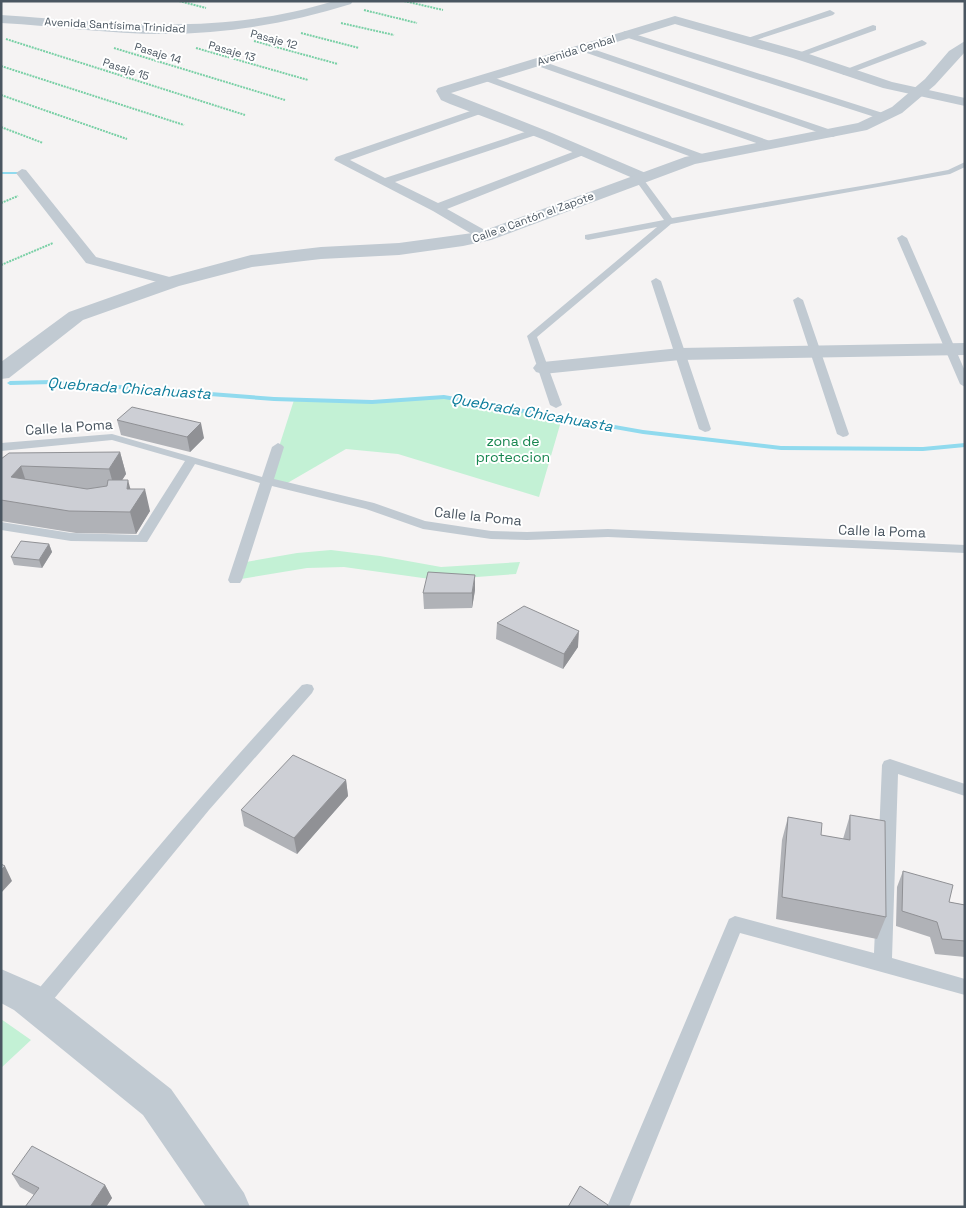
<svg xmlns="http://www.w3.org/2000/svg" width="966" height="1208" viewBox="0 0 966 1208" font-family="'Space Grotesk',sans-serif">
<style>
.green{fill:#c3f1d5}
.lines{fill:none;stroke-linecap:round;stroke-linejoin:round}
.stream{fill:#90daee;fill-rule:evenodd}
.path{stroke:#7ad0a6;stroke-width:2;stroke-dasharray:2 1;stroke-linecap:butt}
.service{fill:#c1cad2;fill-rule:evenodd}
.pedestrian{fill:#c1cad2;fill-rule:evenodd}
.minor{fill:#c1cad2;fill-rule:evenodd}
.tertiary{fill:#c1cad2;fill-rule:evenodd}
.wall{fill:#b0b2b7}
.shaded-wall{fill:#909195}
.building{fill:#cdcfd5;stroke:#909195}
.labels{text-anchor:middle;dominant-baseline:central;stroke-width:4;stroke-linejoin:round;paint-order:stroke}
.far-street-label{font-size:11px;fill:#4a5661;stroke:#fff}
.street-label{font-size:14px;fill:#4a5661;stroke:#fff}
.park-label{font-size:14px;fill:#17864f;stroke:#fff}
.water-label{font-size:15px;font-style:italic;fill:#0c7c9b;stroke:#fff}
</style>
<rect width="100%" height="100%" fill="#f5f3f3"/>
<path class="green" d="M449,398L562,418L539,497L398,454L346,449L284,485L268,481L294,400L372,402Z
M331,550L380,556L441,567L520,562L516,574L437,580L344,567L307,568L235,580L246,562L297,553Z
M1,1019L31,1040L1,1068Z"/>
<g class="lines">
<path class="stream" d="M1,172H22L24,173L22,174H1Z
M53,380L274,397L372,400L444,395L643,430L781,446L923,447L965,443V447L923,451L781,450L643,434L444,399L372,404L274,401L53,384L10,385L7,383L10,381Z"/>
<path class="path" d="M179,1L206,8
M404,1L443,10
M364,10L417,23
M341,23L394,35
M301,33L359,48
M6,39L245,115
M254,41L338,64
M114,48L285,100
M196,48L308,80
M1,66L184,125
M1,95L127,139
M1,127L43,143
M1,203L18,196
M1,265L53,243"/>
<path class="service" d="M965,162V167L950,174L671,224L537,337L562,405L556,408L550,405L527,336L657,227L588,240L585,239V235L664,220L634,178L635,176H641L672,218L879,183L948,170Z
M902,235L907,238L965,371V387L960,384L897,238Z
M656,278L661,281L711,429L709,431L705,432L699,429L651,281Z
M798,297L803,300L849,434L847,436L843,437L837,434L793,300Z
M112,434L262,477L272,447L278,443L282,445L284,447L274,479L374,503L425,521L491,531L527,532L608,529L965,545V553L608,537L527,540L491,539L423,529L366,509L272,486L242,580L240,583H230L228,580L260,483L195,464L147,542L71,541L1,530V522L71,533L138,535L185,461L112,440L1,451V443Z
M307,684L312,685L314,689L312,693L209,810L44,1011L37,1014L30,1011L28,1005L30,999C120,893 207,786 302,685Z
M890,759L965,784V796L898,774L892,958L965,979V995L740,933L629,1207H607L729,919L735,916L874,953L882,765L884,761Z"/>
<path class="pedestrian" d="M830,10L835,13L833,15L750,42L747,43L742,40Z
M873,25L876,26V30L801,57H795L793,55Z
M625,31L889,115L891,117L885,120L881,119L622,36L620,34Z
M922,40L927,43L925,45L848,74L844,75L839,72Z
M581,45L837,132L839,134L833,137L829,136L578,50L576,48Z
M536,59L773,142L775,144L773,146H765L532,64V60Z
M487,75L705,155L707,157L705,159H697L483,80L482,78L483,76Z
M479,108L484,111L483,113L350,160L385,178L531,130H539L541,132L539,134L395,182L438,203L578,150H586L588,152L586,154L447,209L490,233L492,236L490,239H480L433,211L334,160L336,157Z
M22,169L26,170L96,257L177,279L179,282L177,285L172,286L86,263L16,173Z"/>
<path class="minor" d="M675,16L803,52L892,82L965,98V106L883,88L793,58L675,24L451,93L552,133L648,174L650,177L648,180L642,182L542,139L450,104L441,100L436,91L438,88Z
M965,343V355L680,360L543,374L536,372L533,368L536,364L543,362L680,348Z
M1,969L40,986L171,1089L244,1193L250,1207H206L143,1115L14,1010L1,1003Z"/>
<path class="tertiary" d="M334,1H353L351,4C290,23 228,34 164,34C110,34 56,26 1,23V15C119,23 217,37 334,1Z
M965,41V52L935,85L902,113L867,130L695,164L491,240L463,246L399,255L321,259L252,267L179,286L83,320L9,378L1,379V362L69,312L165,278L251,255L321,247L399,243L480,232L685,157L858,123L892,107L925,79L949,51Z"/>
</g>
<path class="wall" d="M117,420L204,438L190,452L121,435Z
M120,452L126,474L122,480L150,511L136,534L76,533L1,521V459Z
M49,544L52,552L42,568L14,565L11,557Z
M475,590L472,608L424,609L423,593Z
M497,623L578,647L563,669L496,639Z
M346,780L348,796L297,854L244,826L241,810Z
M850,815L886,917L877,939L776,919L782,840L788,817L821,835L843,839Z
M903,871L949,902L965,905V957L935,954L930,937L896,926L897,887Z
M12,1174L105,1185L112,1198L106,1207H25L34,1195L20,1187Z"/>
<path class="shaded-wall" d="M201,423L204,438L190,452L187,437Z
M120,452L126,474L115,491L109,469Z
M21,466L28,488L11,477Z
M128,480L134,502L145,489L150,511L136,534L130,512L127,489Z
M49,544L52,552L42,568L39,560Z
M475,575V590L472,608V593Z
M579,631L578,647L563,669L564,654Z
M346,780L348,796L297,854L294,838Z
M5,866L12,881L1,893V870Z
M105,1185L112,1198L106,1207H90Z"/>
<path class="building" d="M132,407L201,423L187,437L117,420Z
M120,452L109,469L21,466L11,477L87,489L107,486L108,480H128L127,489H145L130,512L69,511L1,500V459L9,453Z
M21,541L49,544L39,560L11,557Z
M428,572L475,575L472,593H423Z
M524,606L579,631L564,654L497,623Z
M293,755L346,780L294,838L241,810Z
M850,815L885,821L886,917L782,897L788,817L822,823L821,835L850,840Z
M1,864L5,866L1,870Z
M903,871L953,885L949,902L965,905V941L942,939L937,922L902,911Z
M32,1146L105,1185L90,1207H25L39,1188L12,1174Z
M580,1186L608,1205L607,1207H568Z"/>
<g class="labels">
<g class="far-street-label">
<text transform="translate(115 25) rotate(3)">Avenida Santísima Trinidad</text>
<text transform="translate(274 39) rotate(15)">Pasaje 12</text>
<text transform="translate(576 50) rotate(-17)">Avenida Cenbal</text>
<text transform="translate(232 51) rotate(16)">Pasaje 13</text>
<text transform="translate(158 53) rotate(17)">Pasaje 14</text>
<text transform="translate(126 69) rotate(18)">Pasaje 15</text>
<text transform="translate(533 217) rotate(-20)">Calle a Cantón el Zapote</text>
</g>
<g class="street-label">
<text transform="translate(69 427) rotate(-4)">Calle la Poma</text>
<text transform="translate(478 516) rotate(6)">Calle la Poma</text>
<text transform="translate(882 531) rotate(2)">Calle la Poma</text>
</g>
<g class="park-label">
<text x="513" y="441">zona de<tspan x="513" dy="16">proteccion</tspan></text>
</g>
<g class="water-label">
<text transform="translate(129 388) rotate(4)">Quebrada Chicahuasta</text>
<text transform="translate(532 412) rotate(10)">Quebrada Chicahuasta</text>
</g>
</g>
<rect width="966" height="1208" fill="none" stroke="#4a5661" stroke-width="5"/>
</svg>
